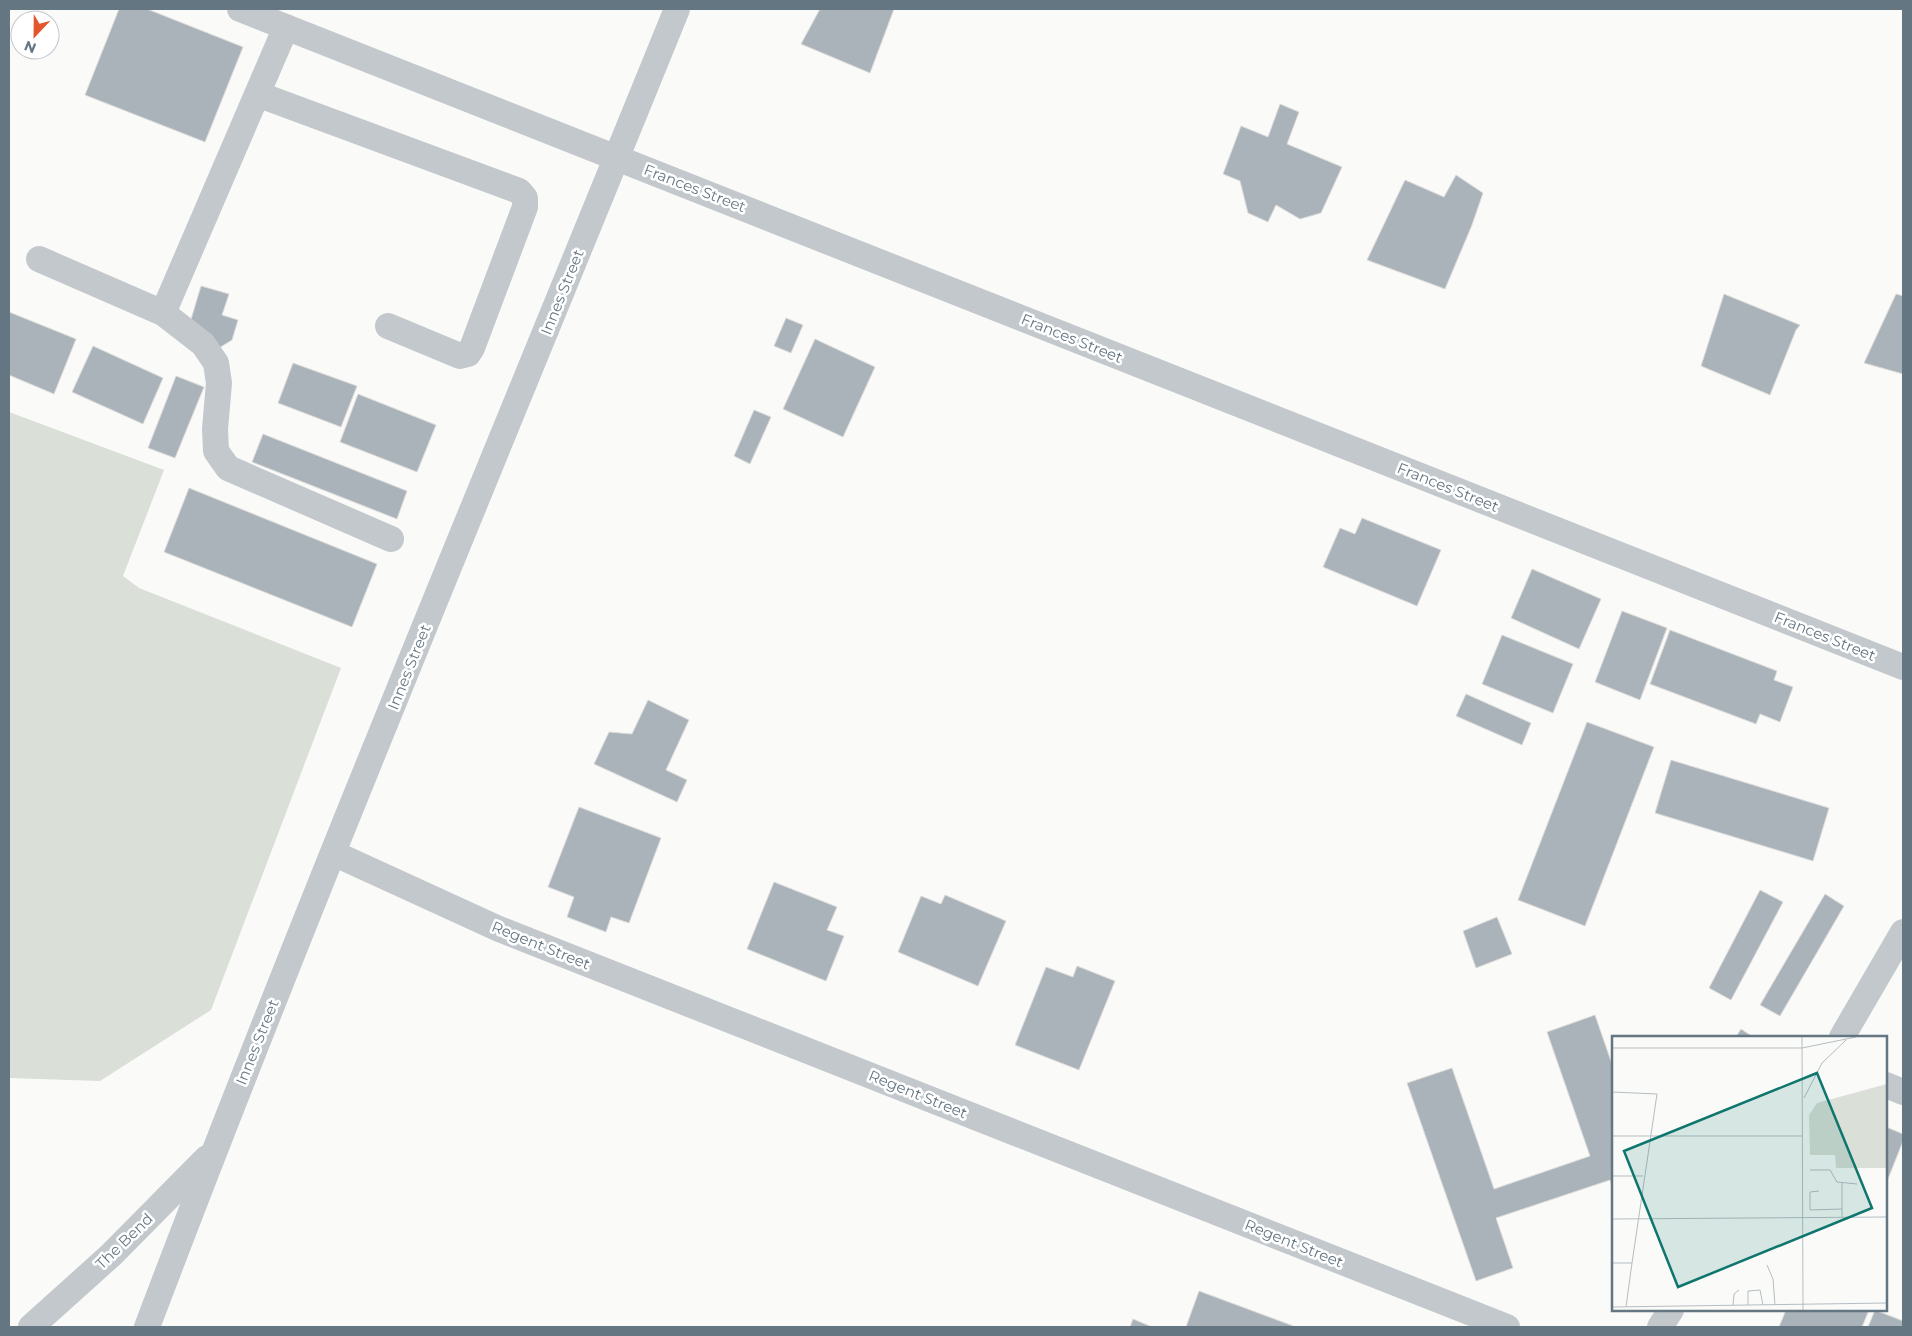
<svg xmlns="http://www.w3.org/2000/svg" width="1912" height="1336" viewBox="0 0 1912 1336" font-family="Montserrat,sans-serif">
<style>
.green{fill:#dadfd7}
.building{fill:#aab3b9;stroke:#dcdcda}
.lines{fill:none;stroke-linecap:round;stroke-linejoin:round}
.street{stroke:#c3c8cc;stroke-width:26}
.labels{text-anchor:middle;dominant-baseline:central;stroke-width:5;stroke-linejoin:round;paint-order:stroke}
.street-label{font-size:15px;fill:#657683;stroke:#fff}
.inset-road{fill:none;stroke:#b5bdc2;stroke-width:1}
.view{fill:#0f766e;fill-opacity:0.15;stroke:#0f766e;stroke-width:2.5}
.inset-edge{fill:none;stroke:#657683;stroke-width:2.5}
</style>
<rect width="100%" height="100%" fill="#fafaf8"/>
<path class="green" d="M9,412L164,470L123,576L139,588L341,668L211,1010L100,1081L9,1078Z"/>
<path class="building" d="M119,9H147L243,47L205,142L85,95Z
M820,9H894L870,73L801,44Z
M1280,104L1299,112L1287,144L1342,167L1321,213L1300,219L1276,205L1268,222L1248,213L1240,181L1223,174L1241,126L1268,137Z
M1456,175L1483,193L1472,225L1445,289L1367,260L1405,180L1444,197Z
M201,286L229,294L222,315L238,320L232,340L219,348L189,326Z
M1724,294L1800,325L1796,330L1770,395L1701,366Z
M1896,294L1903,296V374L1864,363Z
M9,312L76,339L54,394L9,375Z
M786,318L803,325L791,353L774,346Z
M815,339L875,367L843,437L783,409Z
M93,346L163,378L143,424L72,392Z
M293,363L357,386L341,427L278,403Z
M176,376L204,387L175,458L148,448Z
M358,394L436,425L417,472L340,442Z
M754,410L771,417L750,464L734,456Z
M263,434L407,491L397,519L252,462Z
M189,488L377,564L352,627L164,552Z
M1362,518L1441,550L1417,606L1323,567L1340,528L1355,534Z
M1532,569L1601,599L1579,649L1511,618Z
M1622,611L1667,628L1640,700L1595,682Z
M1670,630L1777,671L1774,680L1793,687L1780,722L1760,714L1756,724L1650,684Z
M1502,635L1573,664L1553,713L1482,684Z
M1466,694L1531,723L1522,745L1456,716Z
M648,700L689,720L666,770L687,780L677,802L594,764L609,732L632,734Z
M1587,722L1654,747L1585,926L1518,900Z
M1671,760L1829,808L1813,861L1655,813Z
M579,807L661,838L629,923L611,917L606,932L567,917L574,897L548,887Z
M774,882L837,907L827,930L844,936L826,981L747,949Z
M1760,890L1783,902L1731,1000L1709,988Z
M1825,894L1844,906L1780,1016L1760,1005Z
M945,895L1006,921L978,986L898,952L921,896L941,904Z
M1497,917L1512,954L1476,968L1463,931Z
M1077,966L1115,981L1079,1070L1015,1045L1046,967L1073,977Z
M1595,1015L1613,1067V1189L1610,1180L1496,1218L1513,1268L1476,1281L1407,1083L1452,1068L1494,1189L1590,1156L1547,1032Z
M1741,1029L1753,1037H1736Z
M1886,1127L1903,1134V1141L1886,1184Z
M1199,1291L1296,1327H1186Z
M1786,1310H1869L1862,1327H1779Z
M1875,1310L1903,1321V1327H1868Z
M1133,1319L1152,1327H1130Z"/>
<g class="lines">
<path class="street" d="M240,9L1903,667
M257,94L519,191L525,198V207L472,348L468,354L460,356L388,326
M39,259L163,313L203,344L216,363L219,383L215,429L216,451L228,468L391,539
M163,313L286,27
M333,853L499,929L1507,1327
M1842,1037L1903,932
M1886,1085L1903,1092
M31,1327L111,1255L207,1158
M147,1327C315,884 499,448 677,9
M1660,1327L1671,1310"/>
</g>
<g class="labels">
<g class="street-label">
<text transform="translate(695 188) rotate(21)">Frances Street</text>
<text transform="translate(562 292) rotate(-68)">Innes Street</text>
<text transform="translate(1072 338) rotate(22)">Frances Street</text>
<text transform="translate(1448 487) rotate(22)">Frances Street</text>
<text transform="translate(1825 636) rotate(22)">Frances Street</text>
<text transform="translate(409 667) rotate(-68)">Innes Street</text>
<text transform="translate(541 945) rotate(22)">Regent Street</text>
<text transform="translate(257 1042) rotate(-68)">Innes Street</text>
<text transform="translate(918 1094) rotate(22)">Regent Street</text>
<text transform="translate(124 1241) rotate(-44)">The Bend</text>
<text transform="translate(1294 1243) rotate(22)">Regent Street</text>
</g>
</g>
<g transform="translate(1612 1036)">
<rect width="275" height="275" fill="#fafaf8"/>
<path d="M275,48V132H224L223,119H198L197,79L205,67Z" fill="#dadfd7"/>
<path class="inset-road" d="M190,1L191,274M0,12H190L244,1M0,56L45,58L20,227M192,62L210,27L234,4M0,100H191M198,134H218L225,146L245,148M0,140H31M207,155L198,156V174L230,173M230,181V147M0,183L275,181M0,227H20L14,271M155,229L161,243L163,269M121,269L122,258L127,254M136,269V255L148,254L151,269M0,271L275,267"/>
<path class="view" d="M205,37L260,172L66,251L12,115Z"/>
<rect width="275" height="275" class="inset-edge"/>
</g>
<rect width="1912" height="1336" fill="none" stroke="#657683" stroke-width="20"/>
<g transform="translate(35 35) rotate(202)"><circle r="24" fill="#ffffff" stroke="#c1c8cd"/>
<path d="M0-4L9 19L0 12L-9 19Z" fill="#e4572e"/>
<text y="-8" font-size="14" font-weight="bold" text-anchor="middle" fill="#657683">N</text>
</g>
</svg>
